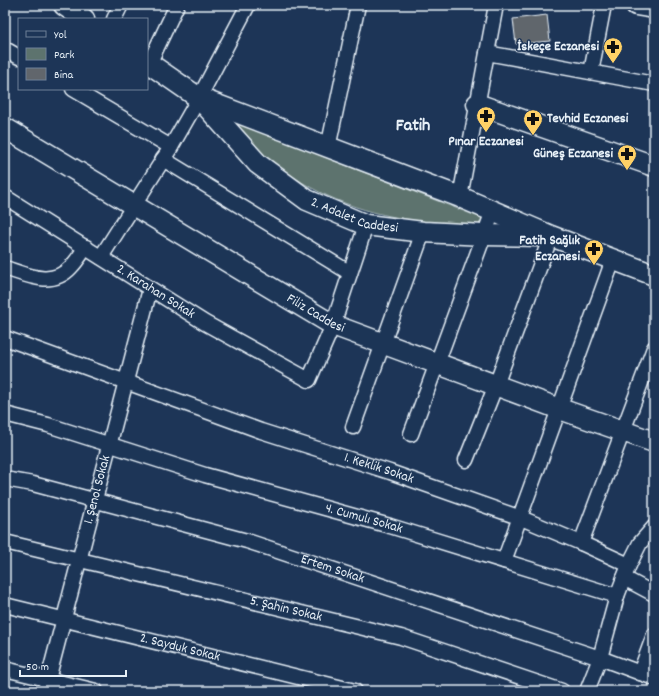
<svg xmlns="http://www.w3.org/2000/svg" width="659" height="696" viewBox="0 0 659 696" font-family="Dekko,sans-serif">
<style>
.green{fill:#5d736e;stroke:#a2b2b3}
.building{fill:#61666c;stroke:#e8f1f8}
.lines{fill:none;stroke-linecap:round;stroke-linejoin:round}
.minor-casing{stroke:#e8f1f8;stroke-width:17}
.secondary-casing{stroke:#e8f1f8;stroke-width:23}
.minor{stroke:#1d3557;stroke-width:14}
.secondary{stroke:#1d3557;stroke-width:20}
.labels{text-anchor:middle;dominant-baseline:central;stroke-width:3;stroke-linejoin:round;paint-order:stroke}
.poi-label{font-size:14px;font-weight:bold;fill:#e8f1f8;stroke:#1d3557;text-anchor:end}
.street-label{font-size:14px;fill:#e8f1f8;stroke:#1d3557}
.district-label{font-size:18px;font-weight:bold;fill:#e8f1f8;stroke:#1d3557}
</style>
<rect width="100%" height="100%" fill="#1d3557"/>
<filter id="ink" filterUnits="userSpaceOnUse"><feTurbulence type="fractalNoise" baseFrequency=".025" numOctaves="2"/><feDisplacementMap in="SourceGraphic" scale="8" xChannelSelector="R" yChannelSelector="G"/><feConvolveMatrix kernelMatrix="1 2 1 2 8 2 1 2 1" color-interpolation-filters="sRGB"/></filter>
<g filter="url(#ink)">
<path class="green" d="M229,120L484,219L480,229C429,223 375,218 328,196C307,187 279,168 261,153C250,143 240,131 229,120Z"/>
<path class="building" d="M547,15L550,41L516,44L513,19Z"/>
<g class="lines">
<g class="minor-casing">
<g id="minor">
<path d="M114,19L121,5"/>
<path d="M5,49L19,57"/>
<path d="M487,53L654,84"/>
<path d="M149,64L177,5"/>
<path d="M591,72L604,5"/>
<path d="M73,89L171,147"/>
<path d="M328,148L358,5"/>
<path d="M163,159L350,273"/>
<path id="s1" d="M5,197L205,323L309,380L333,325L366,225"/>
<path d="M460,197L496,5"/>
<path d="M101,257L171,147L199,98L248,5"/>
<path d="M5,268C27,275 52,288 71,267C77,261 81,254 86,247"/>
<path id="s2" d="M5,338L261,431L390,472L521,518L581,543L629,565"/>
<path id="s3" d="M5,414L48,425L205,475L390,526L617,596"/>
<path d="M353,427L423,232"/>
<path d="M411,434L493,211"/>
<path d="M466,460L496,385L551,236"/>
<path id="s4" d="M5,479L33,484L247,541L600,658L654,678"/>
<path id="s5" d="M5,542L401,637L562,691"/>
<path d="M581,543L654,348"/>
<path d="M504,561L613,260"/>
<path d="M624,578L654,594"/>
<path id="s6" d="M5,605L355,691"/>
<path d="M5,669L96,691"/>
<path d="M640,673L654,635"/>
<path id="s7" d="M45,691L150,289"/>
<path d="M587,691L600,658L617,596L629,565L640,543L654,527"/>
</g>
</g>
<g class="secondary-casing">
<g id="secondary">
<path d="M64,5L84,19"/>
<path d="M636,5L654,8"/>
<path id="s8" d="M147,62L199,98L258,164L307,200L366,225L423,232L484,235L541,236"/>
<path d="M199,98L460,197L551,236L654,275"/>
<path d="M477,104L654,166"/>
<path id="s9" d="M5,128L333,325L560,409L654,442"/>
</g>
</g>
<use href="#minor" class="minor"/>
<use href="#secondary" class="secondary"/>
</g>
</g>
<defs>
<g id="pharmacy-pin" transform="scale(1)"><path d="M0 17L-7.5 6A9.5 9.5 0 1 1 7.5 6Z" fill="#ffd166" stroke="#1d3557"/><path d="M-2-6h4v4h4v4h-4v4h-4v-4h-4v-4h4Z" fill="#111"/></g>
</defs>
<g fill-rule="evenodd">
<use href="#pharmacy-pin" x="613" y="47"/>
<use href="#pharmacy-pin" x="486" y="116"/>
<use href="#pharmacy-pin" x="533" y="119"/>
<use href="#pharmacy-pin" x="627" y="154"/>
<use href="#pharmacy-pin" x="594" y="249"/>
</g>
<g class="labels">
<g class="poi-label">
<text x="599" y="47">İskeçe Eczanesi</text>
<text x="547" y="119" text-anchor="start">Tevhid Eczanesi</text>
<text x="486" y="142" text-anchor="middle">Pınar Eczanesi</text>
<text x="613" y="154">Güneş Eczanesi</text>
<text x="580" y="241">Fatih Sağlık<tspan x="580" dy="16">Eczanesi</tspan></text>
</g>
<g class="street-label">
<text stroke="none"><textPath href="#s8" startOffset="263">2. Adalet Caddesi</textPath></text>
<text stroke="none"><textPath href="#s1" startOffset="178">2. Karahan Sokak</textPath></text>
<text stroke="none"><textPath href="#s9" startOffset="362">Filiz Caddesi</textPath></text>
<text stroke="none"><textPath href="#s2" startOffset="396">1. Keklik Sokak</textPath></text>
<text stroke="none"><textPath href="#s7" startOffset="208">1. Şenol Sokak</textPath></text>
<text stroke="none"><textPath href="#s3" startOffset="374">4. Cumulı Sokak</textPath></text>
<text stroke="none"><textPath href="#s4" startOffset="340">Ertem Sokak</textPath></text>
<text stroke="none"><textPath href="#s5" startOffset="289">5. Şahin Sokak</textPath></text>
<text stroke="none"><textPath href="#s6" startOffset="180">2. Sayduk Sokak</textPath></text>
</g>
<g class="district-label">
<text x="413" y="126">Fatih</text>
</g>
</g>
<rect width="659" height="696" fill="none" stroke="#1d3557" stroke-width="20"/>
<rect x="10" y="10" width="639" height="676" fill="none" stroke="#e8f1f8" stroke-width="1.5" filter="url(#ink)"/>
<rect x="18" y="18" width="130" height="72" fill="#1d3557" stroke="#6e8097"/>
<rect x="26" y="31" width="20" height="6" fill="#1d3557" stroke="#6e8097"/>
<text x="54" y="38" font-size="12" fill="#e8f1f8">Yol</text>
<rect x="26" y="48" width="20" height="12" fill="#5d736e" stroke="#6e8097"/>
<text x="54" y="58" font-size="12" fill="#e8f1f8">Park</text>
<rect x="26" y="68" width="20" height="12" fill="#61666c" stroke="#6e8097"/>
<text x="54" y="78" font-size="12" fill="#e8f1f8">Bina</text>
<path d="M20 670v6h106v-6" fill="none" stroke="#e8f1f8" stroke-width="2"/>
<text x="26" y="670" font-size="12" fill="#e8f1f8" stroke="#1d3557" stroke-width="3" paint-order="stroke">50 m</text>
</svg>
